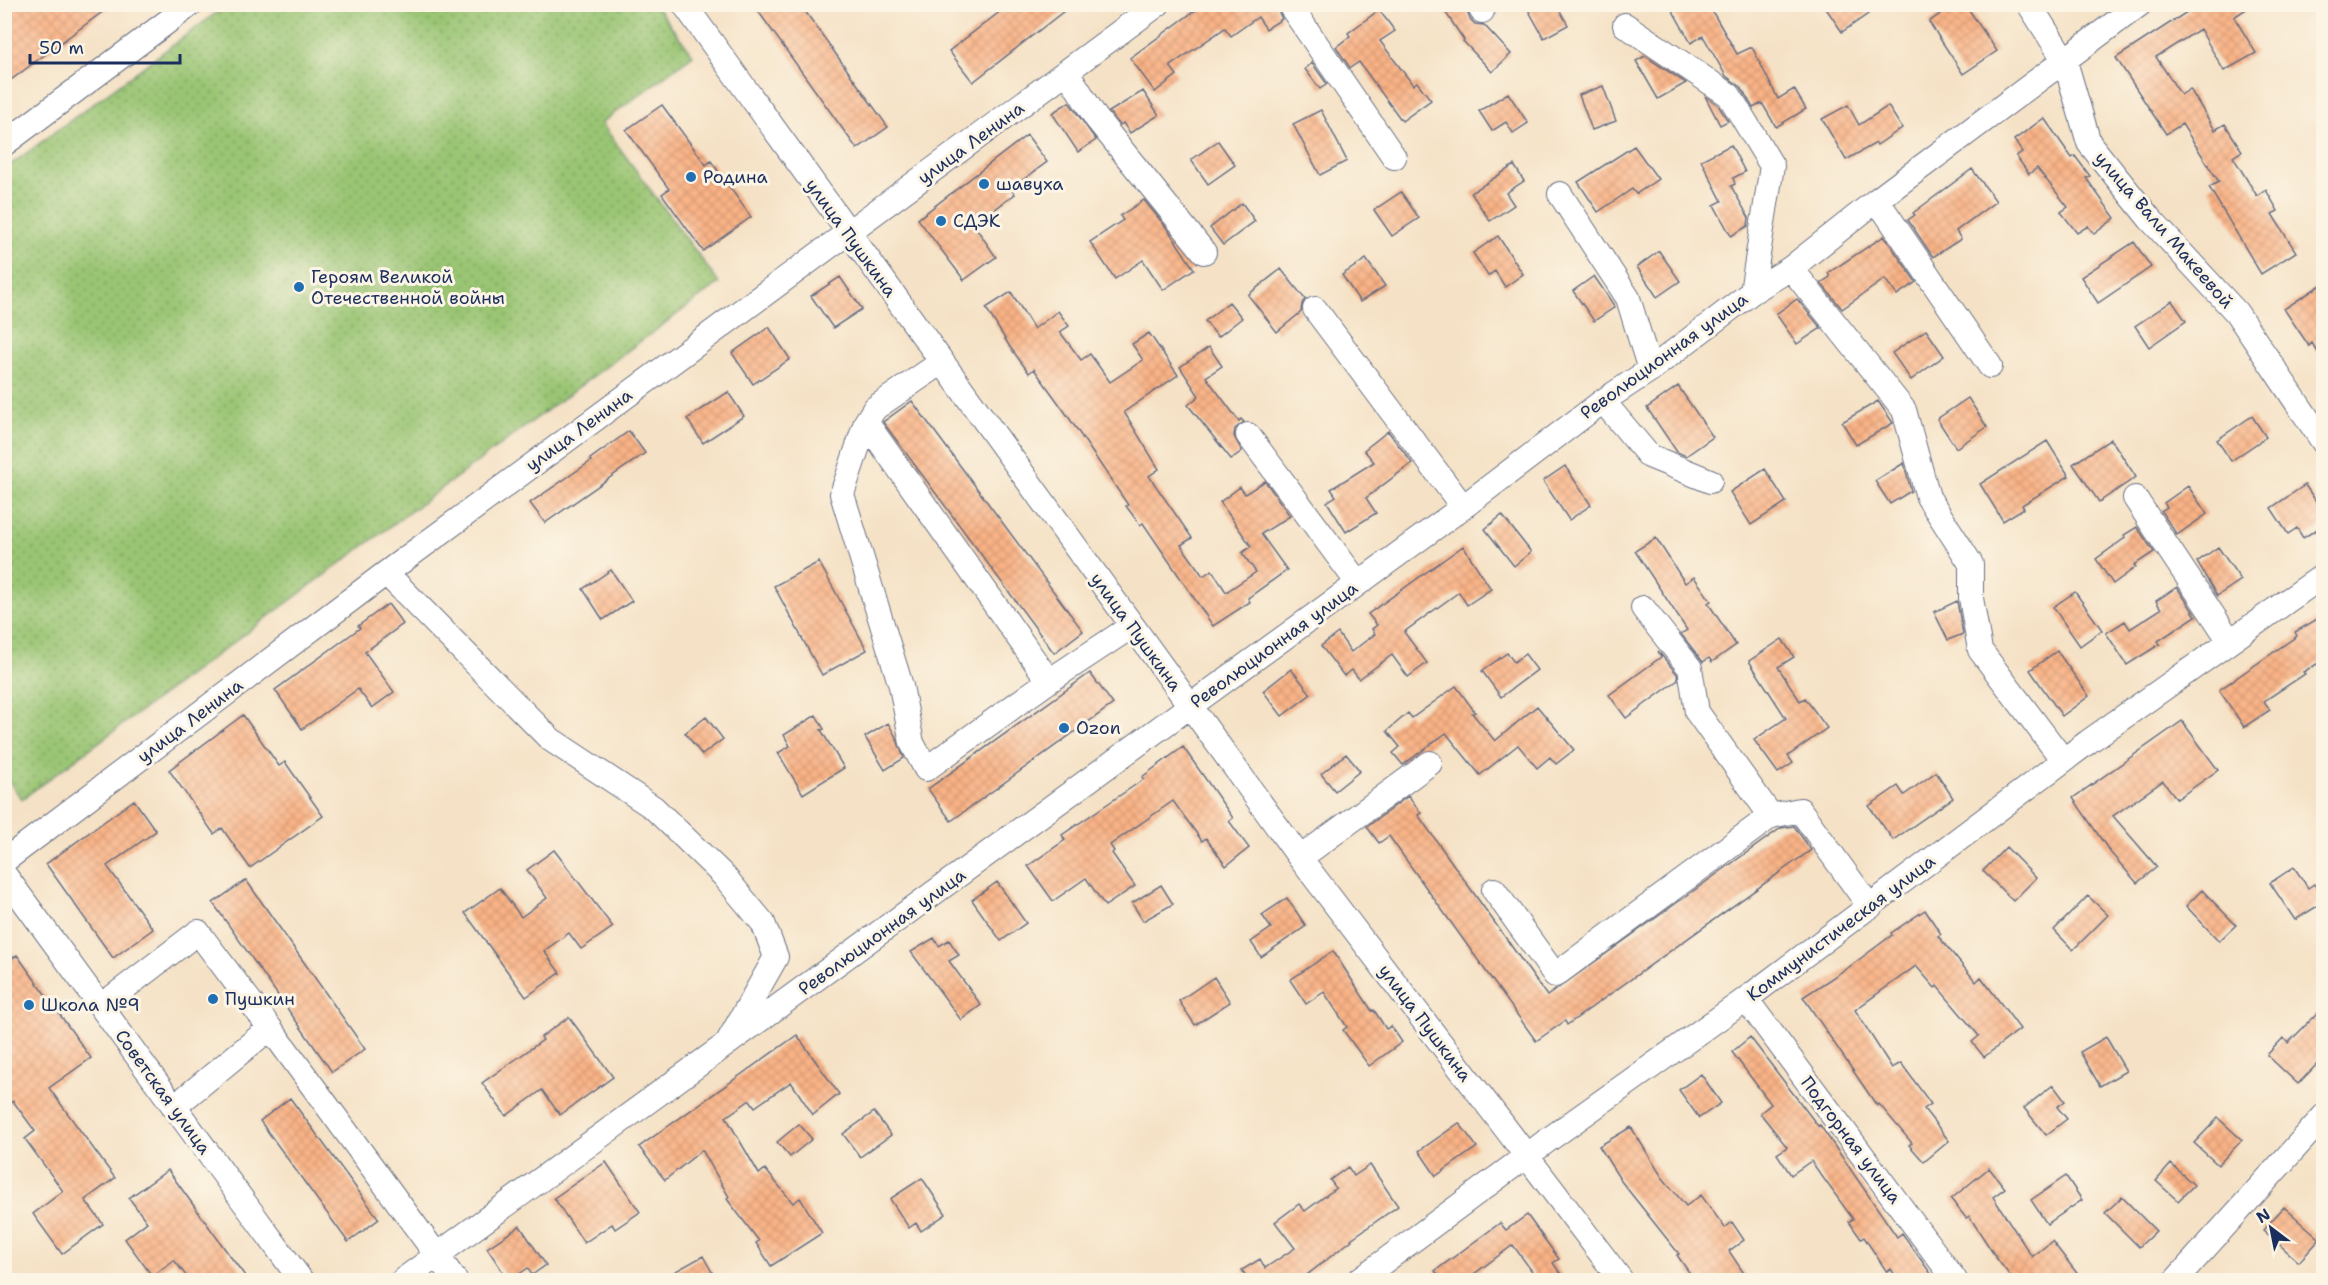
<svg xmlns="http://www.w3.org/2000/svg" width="2328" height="1285" viewBox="0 0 2328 1285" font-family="'Shantell Sans',sans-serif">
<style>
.grass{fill:url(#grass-dots);stroke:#5a7a68;stroke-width:1.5}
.building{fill:url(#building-cross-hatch)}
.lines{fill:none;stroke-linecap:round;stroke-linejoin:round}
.minor-casing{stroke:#676e82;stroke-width:26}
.minor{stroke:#fff;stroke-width:24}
.poi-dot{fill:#1f6fb2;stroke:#fcf5e5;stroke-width:2}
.labels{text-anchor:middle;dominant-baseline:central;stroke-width:6;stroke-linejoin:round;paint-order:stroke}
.street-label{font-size:18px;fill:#1b2f5e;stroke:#fcf5e5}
.poi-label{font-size:18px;fill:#1b2f5e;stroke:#fcf5e5;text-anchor:start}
</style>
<defs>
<pattern id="grass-dots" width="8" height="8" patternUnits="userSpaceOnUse" patternTransform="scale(1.5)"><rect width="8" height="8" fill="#9ac573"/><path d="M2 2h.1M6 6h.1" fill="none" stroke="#7da062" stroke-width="1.8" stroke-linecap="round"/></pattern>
<pattern id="building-cross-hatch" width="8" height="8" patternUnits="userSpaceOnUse" patternTransform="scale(1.5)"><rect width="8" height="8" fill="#f9b285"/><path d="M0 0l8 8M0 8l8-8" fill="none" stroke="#d59975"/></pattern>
</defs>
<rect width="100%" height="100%" fill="#fcf5e5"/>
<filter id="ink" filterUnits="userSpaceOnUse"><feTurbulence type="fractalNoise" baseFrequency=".0167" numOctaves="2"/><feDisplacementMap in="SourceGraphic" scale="12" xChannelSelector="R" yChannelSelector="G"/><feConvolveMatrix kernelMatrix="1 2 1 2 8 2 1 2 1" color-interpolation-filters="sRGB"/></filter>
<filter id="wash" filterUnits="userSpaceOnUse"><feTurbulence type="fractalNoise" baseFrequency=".008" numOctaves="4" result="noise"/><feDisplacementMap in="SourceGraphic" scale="24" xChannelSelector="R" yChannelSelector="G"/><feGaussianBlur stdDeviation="1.35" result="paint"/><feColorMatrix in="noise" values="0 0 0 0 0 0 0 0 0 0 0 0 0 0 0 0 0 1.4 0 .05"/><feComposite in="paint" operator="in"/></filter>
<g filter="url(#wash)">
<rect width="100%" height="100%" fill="#f5e2c6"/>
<path class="grass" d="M227,5H655L693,55L601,123L719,283L22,799L4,775L5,169Z"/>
<g id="blocks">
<path class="building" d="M4,4H113L4,85Z
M753,4H800L888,127L857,149Z
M1010,4H1073L973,82L949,51Z
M1204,4H1275L1282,19L1266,29L1258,17L1231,36L1225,28L1170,66L1177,75L1155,92L1130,58Z
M1440,4H1464L1470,19L1475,24L1484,25L1511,54L1492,72L1463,41L1464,40Z
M1525,4H1556L1568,25L1544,38Z
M1669,4H1708L1737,54L1752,47L1778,99L1794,89L1806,109L1776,127L1762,103L1753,108L1741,87L1726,76L1703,36L1691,43Z
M1823,4H1861L1868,14L1842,32Z
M1954,4H1965L1997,51L1963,74L1929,22Z
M2186,4H2254L2234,17L2256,53L2224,71L2200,29L2156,57L2181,95L2190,89L2215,130L2225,124L2242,151L2233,157L2257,196L2266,190L2278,211L2272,214L2296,252L2261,274L2209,187L2219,182L2182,124L2166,134L2116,58L2190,10Z
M1379,10L1395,31L1380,41L1413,85L1417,82L1431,100L1402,121L1359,62L1350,68L1336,47L1350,36L1348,33Z
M1645,56L1686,83L1658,99L1636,61Z
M1312,63L1327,84L1320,89L1305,69Z
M1603,86L1616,121L1592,130L1579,95Z
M1143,91L1159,115L1130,133L1123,123L1120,125L1109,112Z
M1508,93L1528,123L1513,133L1506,122L1492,131L1479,111Z
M1705,96L1718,105L1728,121L1720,125Z
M1069,102L1096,140L1078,152L1052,113Z
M662,105L706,165L711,161L751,217L703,251L662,194L669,189L626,130Z
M1848,105L1859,125L1888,106L1902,128L1877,145L1876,143L1846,160L1822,119Z
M1321,110L1347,161L1320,175L1293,124Z
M2044,118L2072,158L2075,156L2090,176L2086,178L2115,218L2094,234L2088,226L2077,233L2061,212L2068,207L2037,168L2029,174L2016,156L2022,152L2014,140Z
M1027,135L1047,162L1011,189L1015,194L974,225L996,257L964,280L918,219Z
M1218,141L1235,165L1208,184L1191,160Z
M1731,145L1745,172L1733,178L1735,184L1731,186L1749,218L1748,226L1731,236L1714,205L1722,201L1701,160Z
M1634,146L1658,179L1636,194L1632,189L1598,212L1578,182Z
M1514,165L1524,181L1506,193L1514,205L1490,221L1471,193Z
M1972,169L1996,201L1956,231L1961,239L1933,257L1908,220L1915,215L1913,213Z
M1401,192L1419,218L1392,236L1374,210Z
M1144,200L1169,231L1194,269L1163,290L1143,260L1115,279L1090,242L1123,220L1120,216Z
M1242,203L1255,221L1223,245L1210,228Z
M1498,236L1523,274L1505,287L1495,271L1488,276L1473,253Z
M1884,236L1916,282L1897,295L1885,279L1842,309L1821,283L1830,277L1828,273Z
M2134,242L2151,267L2098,303L2081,277Z
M1659,251L1680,281L1657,297L1637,267Z
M1366,259L1385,286L1360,302L1342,275Z
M1281,269L1305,299L1302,304L1301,312L1277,332L1248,295Z
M1594,276L1615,307L1594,321L1573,291Z
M840,277L862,309L833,328L811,296Z
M2324,283V362L2312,343L2309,346L2284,309Z
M1011,292L1034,329L1058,311L1069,326L1060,332L1081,360L1090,354L1110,382L1143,360L1132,344L1149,333L1178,375L1124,412L1159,469L1149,476L1192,538L1181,545L1203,576L1212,570L1226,592L1256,572L1242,553L1251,546L1220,502L1240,487L1245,494L1265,481L1290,516L1261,534L1287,570L1248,598L1250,602L1213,626L1143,523L1140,525L1126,506L1128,505L1065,412L1034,369L1029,373L1010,347L986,308Z
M1797,299L1821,328L1797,344L1776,314Z
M2172,301L2186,321L2149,347L2135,326Z
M1229,302L1242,318L1218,337L1205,321Z
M769,327L790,359L753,384L732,353Z
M1926,330L1944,356L1911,380L1892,353Z
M1209,347L1222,366L1206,377L1239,421L1241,419L1244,422L1235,429L1234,436L1242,451L1231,459L1188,405L1199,396L1180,367Z
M1678,386L1713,437L1686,456L1677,452L1647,408Z
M728,392L744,416L703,443L687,419Z
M1968,398L1987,427L1956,448L1937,419Z
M912,401L1083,631L1054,653L883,422Z
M1878,401L1893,423L1856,445L1842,422Z
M2252,416L2266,437L2231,461L2217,440Z
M629,431L645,453L545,523L530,503L591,461L590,459Z
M1388,431L1412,463L1366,498L1376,513L1346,532L1327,502L1336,496L1331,489L1374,462L1364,450Z
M2111,439L2136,477L2099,502L2073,464Z
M2047,441L2069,476L2022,505L2024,508L2003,521L1980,484Z
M1904,463L1911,491L1890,504L1875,481Z
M1565,466L1591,505L1569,520L1543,481Z
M1765,469L1786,502L1751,525L1730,492Z
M2305,485L2324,513V525L2303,538L2297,528L2288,534L2271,508Z
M2188,486L2207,514L2177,535L2161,511L2167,507L2164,503Z
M1502,515L1531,552L1514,566L1485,529Z
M2137,527L2154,552L2134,565L2136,567L2113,584L2096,559L2125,538L2124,535Z
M1656,538L1685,583L1694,577L1711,601L1708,603L1736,645L1712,662L1709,658L1703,662L1681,634L1687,630L1635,551Z
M1463,546L1491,589L1467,605L1459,592L1404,632L1427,663L1408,677L1392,655L1359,679L1352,670L1344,676L1321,646L1338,633L1351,652L1375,634L1372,629L1377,625L1368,614Z
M2218,547L2241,580L2217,596L2197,562Z
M819,562L867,650L822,675L774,586Z
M611,570L632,601L603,620L583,589Z
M2177,587L2196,616L2158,641L2160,644L2127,665L2106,633L2125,621L2130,629L2161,609L2156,601Z
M2075,592L2102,630L2080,646L2053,607Z
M1957,601L1963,634L1948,640L1934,612Z
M388,604L403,624L365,652L394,692L372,708L358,689L302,729L275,690L360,628L358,626Z
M2324,615V660L2303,672L2305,674L2264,701L2270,710L2244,727L2219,690L2297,636L2295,632Z
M1782,639L1794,657L1778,667L1800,701L1805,698L1827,728L1788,756L1793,763L1778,773L1754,740L1786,718L1749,661Z
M1658,651L1677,674L1678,680L1626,718L1609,695L1661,657Z
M2057,651L2089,696L2062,716L2030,670Z
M1507,653L1514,662L1525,654L1537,670L1501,697L1482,671Z
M1291,669L1311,694L1282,716L1263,691Z
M1090,673L1113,704L951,821L928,789Z
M1456,686L1475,712L1472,713L1495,741L1537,706L1574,750L1556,764L1550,757L1537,768L1518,745L1480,775L1446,733L1403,765L1393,753L1400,747L1387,731L1408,713L1412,718Z
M243,715L279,766L285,762L323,816L250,868L222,828L214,834L169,770Z
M816,715L824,729L821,730L844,768L803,794L778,753L790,746L784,735Z
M706,717L723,739L702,755L685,733Z
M2182,721L2218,770L2177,799L2163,781L2113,816L2157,867L2137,883L2110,852L2073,798Z
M888,723L896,737L904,758L885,770L865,737Z
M1183,747L1233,818L1229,821L1249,848L1226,866L1206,838L1202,841L1173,801L1110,845L1114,851L1112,853L1135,886L1105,906L1086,878L1053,901L1028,866L1065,840L1062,835L1144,779L1142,777Z
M1346,754L1360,771L1335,791L1321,774Z
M1936,772L1953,798L1893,840L1869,806L1898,786L1904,795Z
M1408,796L1421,813L1418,815L1547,996L1781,828L1794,826L1811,850L1567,1025L1565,1021L1536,1041L1389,836L1379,843L1367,827Z
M134,800L156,831L107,866L153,929L113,958L46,864Z
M2006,847L2036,878L2013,901L1983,871Z
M554,850L613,927L581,949L569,933L544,951L560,973L526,997L465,913L500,888L521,917L547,898L527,870Z
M2294,867L2308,888L2314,884L2324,899V902L2295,920L2270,883Z
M246,880L365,1049L332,1072L213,903Z
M997,882L1026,923L1001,941L972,900Z
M1161,885L1173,904L1143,921L1132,903Z
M2202,890L2236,925L2219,941L2186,906Z
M2088,896L2108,915L2073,950L2054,930Z
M1287,898L1306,926L1261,957L1251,942L1271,928L1262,915Z
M1925,910L1941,934L1938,936L1976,982L1981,977L2020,1029L1984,1057L1972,1042L1979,1036L1937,986L1935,988L1916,966L1855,1010L1892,1068L1901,1063L1931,1104L1924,1109L1949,1141L1924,1162L1909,1145L1912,1143L1879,1104L1877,1106L1803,997L1849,967L1892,935L1891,933Z
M934,938L939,946L949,940L959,955L949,961L981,1005L961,1020L911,952Z
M1333,951L1372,1011L1374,1010L1386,1029L1391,1026L1402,1042L1369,1066L1343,1030L1347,1027L1324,992L1306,1004L1290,980Z
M17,955L91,1058L49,1088L115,1178L85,1200L103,1224L62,1254L33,1214L63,1191L25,1139L35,1131L13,1101L4,1108V963Z
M1214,977L1230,1002L1195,1025L1179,1001Z
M2324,1007V1057L2298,1084L2267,1055L2283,1038L2288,1043Z
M569,1017L613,1077L560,1115L542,1090L506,1116L482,1083L543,1040L541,1037Z
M797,1035L839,1094L813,1115L791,1082L755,1107L750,1100L726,1117L759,1174L765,1169L793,1203L800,1198L822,1233L771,1266L756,1243L759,1241L727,1199L729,1197L702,1150L665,1180L639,1147Z
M1750,1037L1818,1126L1820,1125L1897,1237L1902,1233L1936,1281H1899L1891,1269L1887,1272L1864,1237L1861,1239L1849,1222L1853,1219L1811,1161L1791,1175L1777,1154L1787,1147L1760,1113L1771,1104L1732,1052Z
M2106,1037L2126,1071L2100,1086L2080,1052Z
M1701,1074L1721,1103L1699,1118L1679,1090Z
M2053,1085L2065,1101L2057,1107L2067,1119L2046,1135L2024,1108Z
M290,1098L379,1219L348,1242L260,1121Z
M874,1112L891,1135L860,1157L843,1134Z
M2218,1118L2242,1140L2218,1165L2194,1143Z
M1459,1123L1477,1147L1436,1176L1419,1151Z
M799,1124L812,1139L790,1157L777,1142Z
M1631,1127L1662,1177L1686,1206L1701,1195L1725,1228L1732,1222L1744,1240L1729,1251L1749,1281H1695L1677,1255L1679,1254L1621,1181L1599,1146Z
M606,1162L640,1212L615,1229L612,1224L584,1243L554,1198Z
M2171,1164L2194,1185L2178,1201L2156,1181Z
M1370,1165L1398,1206L1351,1239L1352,1240L1299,1281H1245L1248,1279L1242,1270L1260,1259L1265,1268L1295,1248L1275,1222L1299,1204L1305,1211L1336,1188L1330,1180L1348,1167L1354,1176Z
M1989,1168L2005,1188L1993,1197L2032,1257L2052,1241L2083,1281H2014L1997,1259L1969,1216L1966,1218L1951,1199Z
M168,1170L230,1256L249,1281H190L174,1260L152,1276L125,1239L147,1222L129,1198Z
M2066,1176L2082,1200L2047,1224L2031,1200Z
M922,1178L946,1214L921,1231L916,1223L909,1228L890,1199Z
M2122,1197L2156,1231L2139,1247L2105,1213Z
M2284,1207L2320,1239L2299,1262L2263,1230Z
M1527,1215L1559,1259L1553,1263L1566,1281H1539L1513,1245L1474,1274L1478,1281H1442L1435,1271L1500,1223L1506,1230Z
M520,1226L546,1265L532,1275L528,1268L509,1281L487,1248Z
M703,1256L717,1281H658Z"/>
</g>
</g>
<g filter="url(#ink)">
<use href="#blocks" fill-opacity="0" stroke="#676e82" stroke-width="1.5"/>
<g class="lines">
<g class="minor-casing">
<path id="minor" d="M684,4L1300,858L1621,1280
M1289,4L1394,157
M1478,4L1482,11
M2029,4L2065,61L2089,143L2150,219L2236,312L2324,443
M1625,25L1729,95L1772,166L1752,292
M1068,73L1096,118L1204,252
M4,144L191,4
M1560,194L1628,298L1650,370
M1877,200L1990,366
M1791,268L1904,410L1928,497L1971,564V598L1980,650L2063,760
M1315,309L1463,507
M942,362L875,408L866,422L842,494L901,686L912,743L926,769L1049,681L1132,626
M1603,401L1649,456L1710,481
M866,422L1049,681
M1248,435L1358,583
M2135,498L2230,641
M386,573L550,739L654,808L724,876L763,923L776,957L729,1040
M1643,608L1690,668L1697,712L1771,816
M1300,858L1430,763
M4,861L386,573L1158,4
M4,874L301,1280
M1494,890L1555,975L1771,816L1800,810L1870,907
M1746,999L1955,1280
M101,1006L198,932L270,1028
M174,1107L270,1028L455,1280
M403,1280L1463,507L1603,401L1650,370L1752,292L1791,268L1877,200L2140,4
M1359,1280L1548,1140L1746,999L2088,742L2324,575
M2176,1280L2324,1116"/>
</g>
<use href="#minor" class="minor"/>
</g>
</g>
<g class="poi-dot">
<circle cx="691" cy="177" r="6"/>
<circle cx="984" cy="184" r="6"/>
<circle cx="941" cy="221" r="6"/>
<circle cx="299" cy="287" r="6"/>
<circle cx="1064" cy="728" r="6"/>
<circle cx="213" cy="999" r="6"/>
<circle cx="29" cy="1005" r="6"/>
</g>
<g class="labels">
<g class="street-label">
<text transform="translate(971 143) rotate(-36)">улица Ленина</text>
<text transform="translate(2164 230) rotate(49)">улица Вали Макеевой</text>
<text transform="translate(851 238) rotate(54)">улица Пушкина</text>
<text transform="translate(1664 356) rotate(-36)">Революционная улица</text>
<text transform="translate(579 430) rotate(-36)">улица Ленина</text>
<text transform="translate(1136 632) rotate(54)">улица Пушкина</text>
<text transform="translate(1274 645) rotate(-36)">Революционная улица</text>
<text transform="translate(190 721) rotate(-37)">улица Ленина</text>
<text transform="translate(1841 928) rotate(-37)">Коммунистическая улица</text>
<text transform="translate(882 932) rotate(-36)">Революционная улица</text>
<text transform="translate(1425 1023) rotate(53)">улица Пушкина</text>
<text transform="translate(163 1092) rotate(54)">Советская улица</text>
<text transform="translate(1851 1140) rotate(53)">Подгорная улица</text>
</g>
<g class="poi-label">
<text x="703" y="177">Родина</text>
<text x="996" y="184">шавуха</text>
<text x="953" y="221">СДЭК</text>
<text x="311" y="277">Героям Великой<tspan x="311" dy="21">Отечественной войны</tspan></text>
<text x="1076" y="728">Ozon</text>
<text x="225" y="999">Пушкин</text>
<text x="41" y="1005">Школа №9</text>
</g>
</g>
<rect width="2328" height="1285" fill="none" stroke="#fcf5e5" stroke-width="24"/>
<g transform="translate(2271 1228) rotate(328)" stroke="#fcf5e5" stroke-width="4.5" paint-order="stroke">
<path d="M0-4.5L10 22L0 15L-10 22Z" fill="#1b2f5e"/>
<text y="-9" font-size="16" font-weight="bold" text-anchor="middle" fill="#1b2f5e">N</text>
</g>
<path d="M30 54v9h150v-9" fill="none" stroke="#1b2f5e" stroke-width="3"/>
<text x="39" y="54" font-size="18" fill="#1b2f5e" stroke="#fcf5e5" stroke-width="4.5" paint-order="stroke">50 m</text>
</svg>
